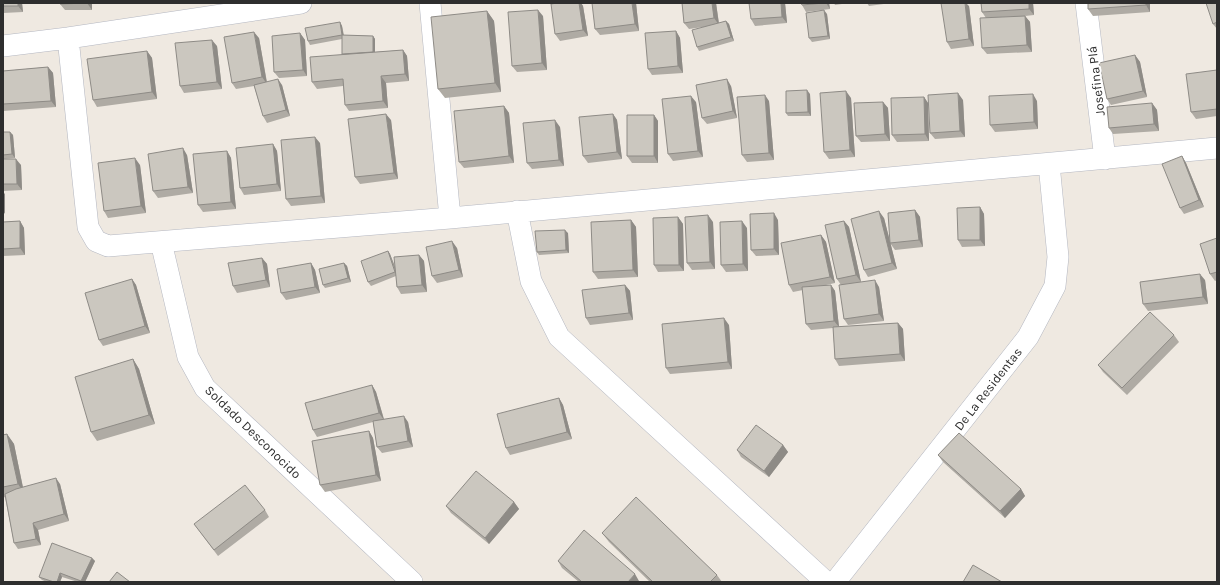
<svg xmlns="http://www.w3.org/2000/svg" width="1220" height="585" viewBox="0 0 1220 585" font-family="Karla,sans-serif">
<style>
.lines{fill:none;stroke-linecap:round;stroke-linejoin:round}
.minor-casing{stroke:#b4b7c1;stroke-width:22}
.minor{stroke:#fff;stroke-width:21}
.wall{fill:#afaba4}
.shaded-wall{fill:#8e8b86}
.building{fill:#cbc7bf;stroke:#8e8b86}
.labels{text-anchor:middle;dominant-baseline:central;stroke-width:4;stroke-linejoin:round;paint-order:stroke}
.street-label{font-size:13px;fill:#2e2e2e;stroke:#fff}
</style>
<rect width="100%" height="100%" fill="#efe9e1"/>
<g class="lines">
<g class="minor-casing">
<path id="minor" d="M430,3L450,218
M1086,3L1105,159
M68,38L88,227L96,241L108,246L450,218L1217,148
M3,46L68,38L301,3
M517,211L531,281L559,337L826,582
M161,242L188,357L205,388L412,582
M835,582L1028,337L1055,286L1058,257L1049,164"/>
</g>
<use href="#minor" class="minor"/>
</g>
<path class="wall" d="M3,3H22L23,12L3,13Z
M92,3V10H65L60,4Z
M557,3H581L583,6L588,36L560,41L555,34Z
M636,3L639,31L600,35L595,29Z
M682,3H716L719,23L726,21L729,24L734,41L699,51L697,47L703,27L689,29L684,23Z
M785,3L787,23L755,26L751,19Z
M801,3H829L830,9L806,12L802,5Z
M834,3H849L835,5Z
M867,3H891L869,6Z
M981,3H1033L1034,15L1025,16L1030,22L1032,52L987,54L982,48L986,18L982,12Z
M1088,3H1150V12L1093,16L1088,9Z
M1217,3V29L1213,24Z
M969,6L974,46L951,49L947,42Z
M487,11L494,21L501,92L445,98L438,89Z
M827,14L830,39L812,42L809,38Z
M543,16L547,70L517,72L512,66Z
M340,22L342,26L344,35L373,36L375,39V52L403,50L407,56L409,81L386,83L388,108L349,111L345,105L343,86L317,89L312,82L342,54V39L310,45L308,41Z
M676,31L680,38L683,73L652,75L648,69Z
M300,33L305,40L307,76L279,78L274,72Z
M259,38L267,82L282,85L290,116L267,123L263,116L254,86L236,89L232,83Z
M217,46L222,89L184,93L180,86Z
M147,51L152,58L157,99L97,107L93,100Z
M1135,55L1140,62L1147,97L1111,105L1107,99Z
M48,67L53,73L56,107L3,111V71Z
M1217,70V116L1196,119L1191,112Z
M731,86L737,118L707,124L702,118Z
M810,94L811,116H788L786,113Z
M924,97L928,103L929,141L897,142L892,135Z
M851,98L855,157L829,159L824,152Z
M963,100L965,137L935,139L930,133Z
M769,101L774,160L747,162L742,155Z
M1037,101L1038,129L995,132L990,125Z
M696,102L703,157L673,161L668,154Z
M883,102L888,108L890,141L861,142L856,136Z
M1152,103L1157,110L1159,131L1113,134L1109,128Z
M504,106L509,113L514,163L464,168L459,162Z
M613,114L617,120L622,159L588,163L583,156Z
M654,115L658,121V163H632L627,156Z
M391,120L398,179L360,184L355,177Z
M560,127L564,166L532,169L527,163Z
M3,132H10L13,135L15,158L3,159Z
M320,143L325,203L291,206L286,199Z
M273,144L277,151L281,191L244,195L240,188Z
M227,151L231,158L236,209L203,212L198,205Z
M187,155L193,193L158,198L153,191Z
M1182,156L1186,163L1204,207L1184,214L1180,208Z
M3,159L21,165L22,190L3,191Z
M140,165L146,213L108,218L104,211Z
M980,207L984,214L985,246L962,247L958,240Z
M915,210L920,217L923,247L895,250L890,243Z
M678,217L683,224L684,271L658,272L654,265Z
M884,218L897,269L868,277L864,270Z
M631,220L636,227L638,277L598,279L593,272Z
M778,220L779,255L756,256L751,250Z
M20,221L24,228L25,255L3,256V222Z
M844,221L849,227L861,282L879,287L884,321L848,325L844,319L841,285L837,279Z
M713,222L715,269L692,270L687,263Z
M747,228L748,271L726,272L721,265Z
M568,233L569,253L539,255L537,252Z
M821,235L826,242L835,283L826,285H831L835,291L839,327L898,323L903,329L905,361L839,366L835,359L833,328L811,330L806,324L803,290L793,292L789,285Z
M1217,238V280L1215,281L1210,274Z
M457,248L463,277L437,283L432,276Z
M388,251L390,254L395,266L419,255L424,261L427,292L401,294L397,287L396,276L371,286L368,282Z
M262,258L267,264L270,287L237,293L233,286Z
M311,263L315,270L320,293L286,300L281,293Z
M344,263L347,266L351,282L325,288L323,285Z
M132,279L136,285L150,333L103,346L99,340Z
M1205,280L1208,304L1148,311L1143,304Z
M625,285L630,291L633,320L590,325L586,318Z
M729,325L732,369L670,374L666,368Z
M1174,335L1179,342L1127,395L1103,372L1098,365Z
M133,359L139,369L155,424L97,441L91,432Z
M372,385L376,392L384,419L408,422L413,447L382,453L377,447L373,422L317,437L313,430Z
M559,398L563,405L572,439L510,455L506,448Z
M369,431L373,438L381,481L325,492L320,485Z
M7,434L14,444L23,487L60,484L69,521L38,530L41,545L18,549L14,543L5,497L3,498V435Z
M783,445L788,452L769,477L741,457L737,450Z
M938,455L1021,489L1025,496L1005,518L943,462Z
M514,502L519,509L489,544L451,513L446,506Z
M265,510L269,517L218,556L194,524Z
M602,533L717,575L722,582H650L609,542Z
M92,558L95,561L85,582H78L62,577L60,582H47L42,580L39,577Z
M558,561L639,581L638,582H579L562,568Z"/>
<path class="shaded-wall" d="M18,3H22L23,12L18,6Z
M87,3H92V10Z
M579,3H581L583,6L588,36L583,30Z
M632,3H636L639,31L635,24Z
M712,3H716L719,25L714,18Z
M781,3H785L787,23L782,17Z
M826,3H829L830,9Z
M965,3H966L969,6L974,46L969,39Z
M1029,3H1033L1034,15L1029,9Z
M1146,3H1150V12L1146,5Z
M538,10L543,16L547,70L542,63Z
M824,10L827,14L830,39L828,36Z
M487,11L494,21L501,92L495,83Z
M1025,16L1030,22L1032,52L1027,45Z
M726,21L729,24L734,41L731,37Z
M340,22L342,26L344,39L342,35Z
M676,31L680,38L683,73L678,66Z
M254,32L259,38L267,84L262,77Z
M300,33L305,40L307,76L303,70Z
M373,36L375,39V59L373,55Z
M212,40L217,46L222,89L217,82Z
M403,50L407,56L409,81L405,74Z
M147,51L152,58L157,99L152,92Z
M1135,55L1140,62L1147,97L1143,91Z
M48,67L53,73L56,107L51,101Z
M381,76L386,83L388,108L383,101Z
M278,79L282,85L290,116L286,110Z
M727,79L731,86L737,118L733,111Z
M807,90L810,94L811,116L808,112Z
M846,91L851,98L855,157L850,150Z
M958,93L963,100L965,137L960,131Z
M1033,94L1037,101L1038,129L1034,122Z
M765,95L769,101L774,160L769,153Z
M691,96L696,102L703,157L698,151Z
M924,97L928,103L929,141L925,134Z
M883,102L888,108L890,141L885,134Z
M1152,103L1157,110L1159,131L1154,124Z
M504,106L509,113L514,163L509,156Z
M386,114L391,120L398,179L394,173Z
M613,114L617,120L622,159L617,152Z
M654,115L658,121V163L654,156Z
M555,120L560,127L564,166L559,160Z
M10,132L13,135L15,158L12,154Z
M315,137L320,143L325,203L321,196Z
M273,144L277,151L281,191L277,184Z
M183,148L187,155L193,193L188,187Z
M227,151L231,158L236,209L231,202Z
M1182,156L1186,163L1204,207L1199,200Z
M135,158L140,165L146,213L141,206Z
M16,159L21,165L22,190L17,184Z
M3,192L5,194V214L3,211Z
M980,207L984,214L985,246L980,240Z
M915,210L920,217L923,247L919,240Z
M879,211L884,218L897,269L892,263Z
M774,213L778,220L779,255L774,249Z
M708,215L713,222L715,269L710,262Z
M678,217L683,224L684,271L679,265Z
M631,220L636,227L638,277L633,270Z
M20,221L24,228L25,255L20,248Z
M742,221L747,228L748,271L743,264Z
M844,221L849,227L861,282L856,275Z
M565,230L568,233L569,253L566,250Z
M821,235L826,242L835,283L830,277Z
M452,241L457,248L463,277L459,270Z
M388,251L390,254L398,276L396,272Z
M419,255L424,261L427,292L422,285Z
M262,258L267,264L270,287L266,280Z
M311,263L315,270L320,293L315,287Z
M344,263L347,266L351,282L348,278Z
M1200,274L1205,280L1208,304L1203,297Z
M132,279L136,285L150,333L145,326Z
M875,280L879,287L884,321L879,314Z
M625,285L630,291L633,320L629,313Z
M831,285L835,291L839,327L834,321Z
M724,318L729,325L732,369L728,362Z
M898,323L903,329L905,361L900,354Z
M133,359L139,369L155,424L149,415Z
M372,385L376,392L384,420L379,413Z
M559,398L563,405L572,439L567,432Z
M404,416L408,422L413,447L408,441Z
M369,431L373,438L381,481L376,475Z
M7,434L14,444L24,493L18,484Z
M783,445L788,452L769,477L764,471Z
M56,478L60,484L69,521L64,514Z
M1021,489L1025,496L1005,518L1000,511Z
M514,502L519,509L489,544L485,538Z
M33,523L38,530L41,545L36,539Z
M92,558L95,561L85,582H82L81,581Z
M60,573L62,577L60,582H57Z
M635,574L639,581L638,582H628Z"/>
<path class="building" d="M3,3H18V6H3Z
M60,3H87L60,4Z
M557,3H579L583,30L555,34L551,4Z
M592,3H632L635,24L595,29Z
M682,3H712L714,18L684,23Z
M749,3H781L782,17L751,19Z
M801,3H824L802,5Z
M941,3H965L969,39L947,42Z
M981,3H1029V9L982,12Z
M1088,3H1146V5L1088,9Z
M1206,3H1217V22L1213,24Z
M538,10L542,63L512,66L508,12Z
M824,10L828,36L809,38L806,13Z
M487,11L495,83L438,89L431,17Z
M1025,16L1027,45L982,48L980,18Z
M726,21L731,37L697,47L692,30Z
M340,22L342,35L308,41L305,28Z
M676,31L678,66L648,69L645,33Z
M254,32L262,77L232,83L224,37Z
M300,33L303,70L274,72L272,36Z
M342,35L373,36V52L342,54Z
M212,40L217,82L180,86L175,43Z
M403,50L405,74L381,76L383,101L345,105L343,79L312,82L310,57Z
M147,51L152,92L93,100L87,59Z
M1135,55L1143,91L1107,99L1099,63Z
M48,67L51,101L3,104V71Z
M1217,70V109L1191,112L1186,74Z
M278,79L286,110L263,116L254,85Z
M727,79L733,111L702,118L696,85Z
M807,90L808,112L786,113V91Z
M846,91L850,150L824,152L820,93Z
M958,93L960,131L930,133L928,95Z
M1033,94L1034,122L990,125L989,96Z
M765,95L769,153L742,155L737,97Z
M691,96L698,151L668,154L662,99Z
M924,97L925,134L892,135L891,98Z
M883,102L885,134L856,136L854,103Z
M1152,103L1154,124L1109,128L1107,107Z
M504,106L509,156L459,162L454,111Z
M386,114L394,173L355,177L348,119Z
M613,114L617,152L583,156L579,117Z
M627,115H654V156H627Z
M555,120L559,160L527,163L523,123Z
M3,132H10L12,154L3,155Z
M315,137L321,196L286,199L281,140Z
M273,144L277,184L240,188L236,148Z
M183,148L188,187L153,191L148,154Z
M227,151L231,202L198,205L193,154Z
M1182,156L1199,200L1180,208L1162,164Z
M135,158L141,206L104,211L98,163Z
M3,159H16L17,184H3Z
M980,207V240H958L957,208Z
M915,210L919,240L890,243L888,213Z
M879,211L892,263L864,270L851,219Z
M774,213V249L751,250L750,214Z
M708,215L710,262L687,263L685,217Z
M678,217L679,265H654L653,218Z
M631,220L633,270L593,272L591,222Z
M20,221V248L3,249V222Z
M742,221L743,264L721,265L720,222Z
M844,221L856,275L837,279L825,225Z
M565,230L566,250L537,252L535,231Z
M821,235L830,277L789,285L781,243Z
M1217,238V272L1210,274L1200,244Z
M452,241L459,270L432,276L426,247Z
M388,251L395,272L368,282L361,261Z
M419,255L422,285L397,287L394,257Z
M262,258L266,280L233,286L228,263Z
M311,263L315,287L281,293L277,269Z
M344,263L348,278L323,285L319,269Z
M1200,274L1203,297L1143,304L1140,282Z
M132,279L145,326L99,340L85,293Z
M875,280L879,314L844,319L839,285Z
M625,285L629,313L586,318L582,290Z
M831,285L834,321L806,324L802,287Z
M1150,312L1174,335L1122,388L1098,365Z
M724,318L728,362L666,368L662,324Z
M898,323L900,354L835,359L833,327Z
M133,359L149,415L91,432L75,377Z
M372,385L379,413L313,430L305,403Z
M559,398L567,432L506,448L497,414Z
M404,416L408,441L377,447L373,421Z
M756,425L783,445L764,471L737,450Z
M369,431L376,475L320,485L312,441Z
M959,433L1021,489L1000,511L938,455Z
M7,434L18,484L3,487V435Z
M476,471L514,502L485,538L446,506Z
M56,478L64,514L33,523L36,539L14,543L5,494L16,489Z
M245,485L265,510L214,550L194,524Z
M636,497L717,575L710,582H653L602,533Z
M584,530L635,574L628,582H582L558,561Z
M52,543L92,558L81,581L60,573L57,582H54L39,577Z
M973,565L1002,582H963Z
M117,572L130,582H109Z"/>
<g class="labels">
<g class="street-label">
<text transform="translate(1096 81) rotate(-97)">Josefina Plá</text>
<text transform="translate(988 389) rotate(-52)">De La Residentas</text>
<text transform="translate(253 432) rotate(44)">Soldado Desconocido</text>
</g>
</g>
<rect width="1220" height="585" fill="none" stroke="#2e2e2e" stroke-width="8"/>
</svg>
